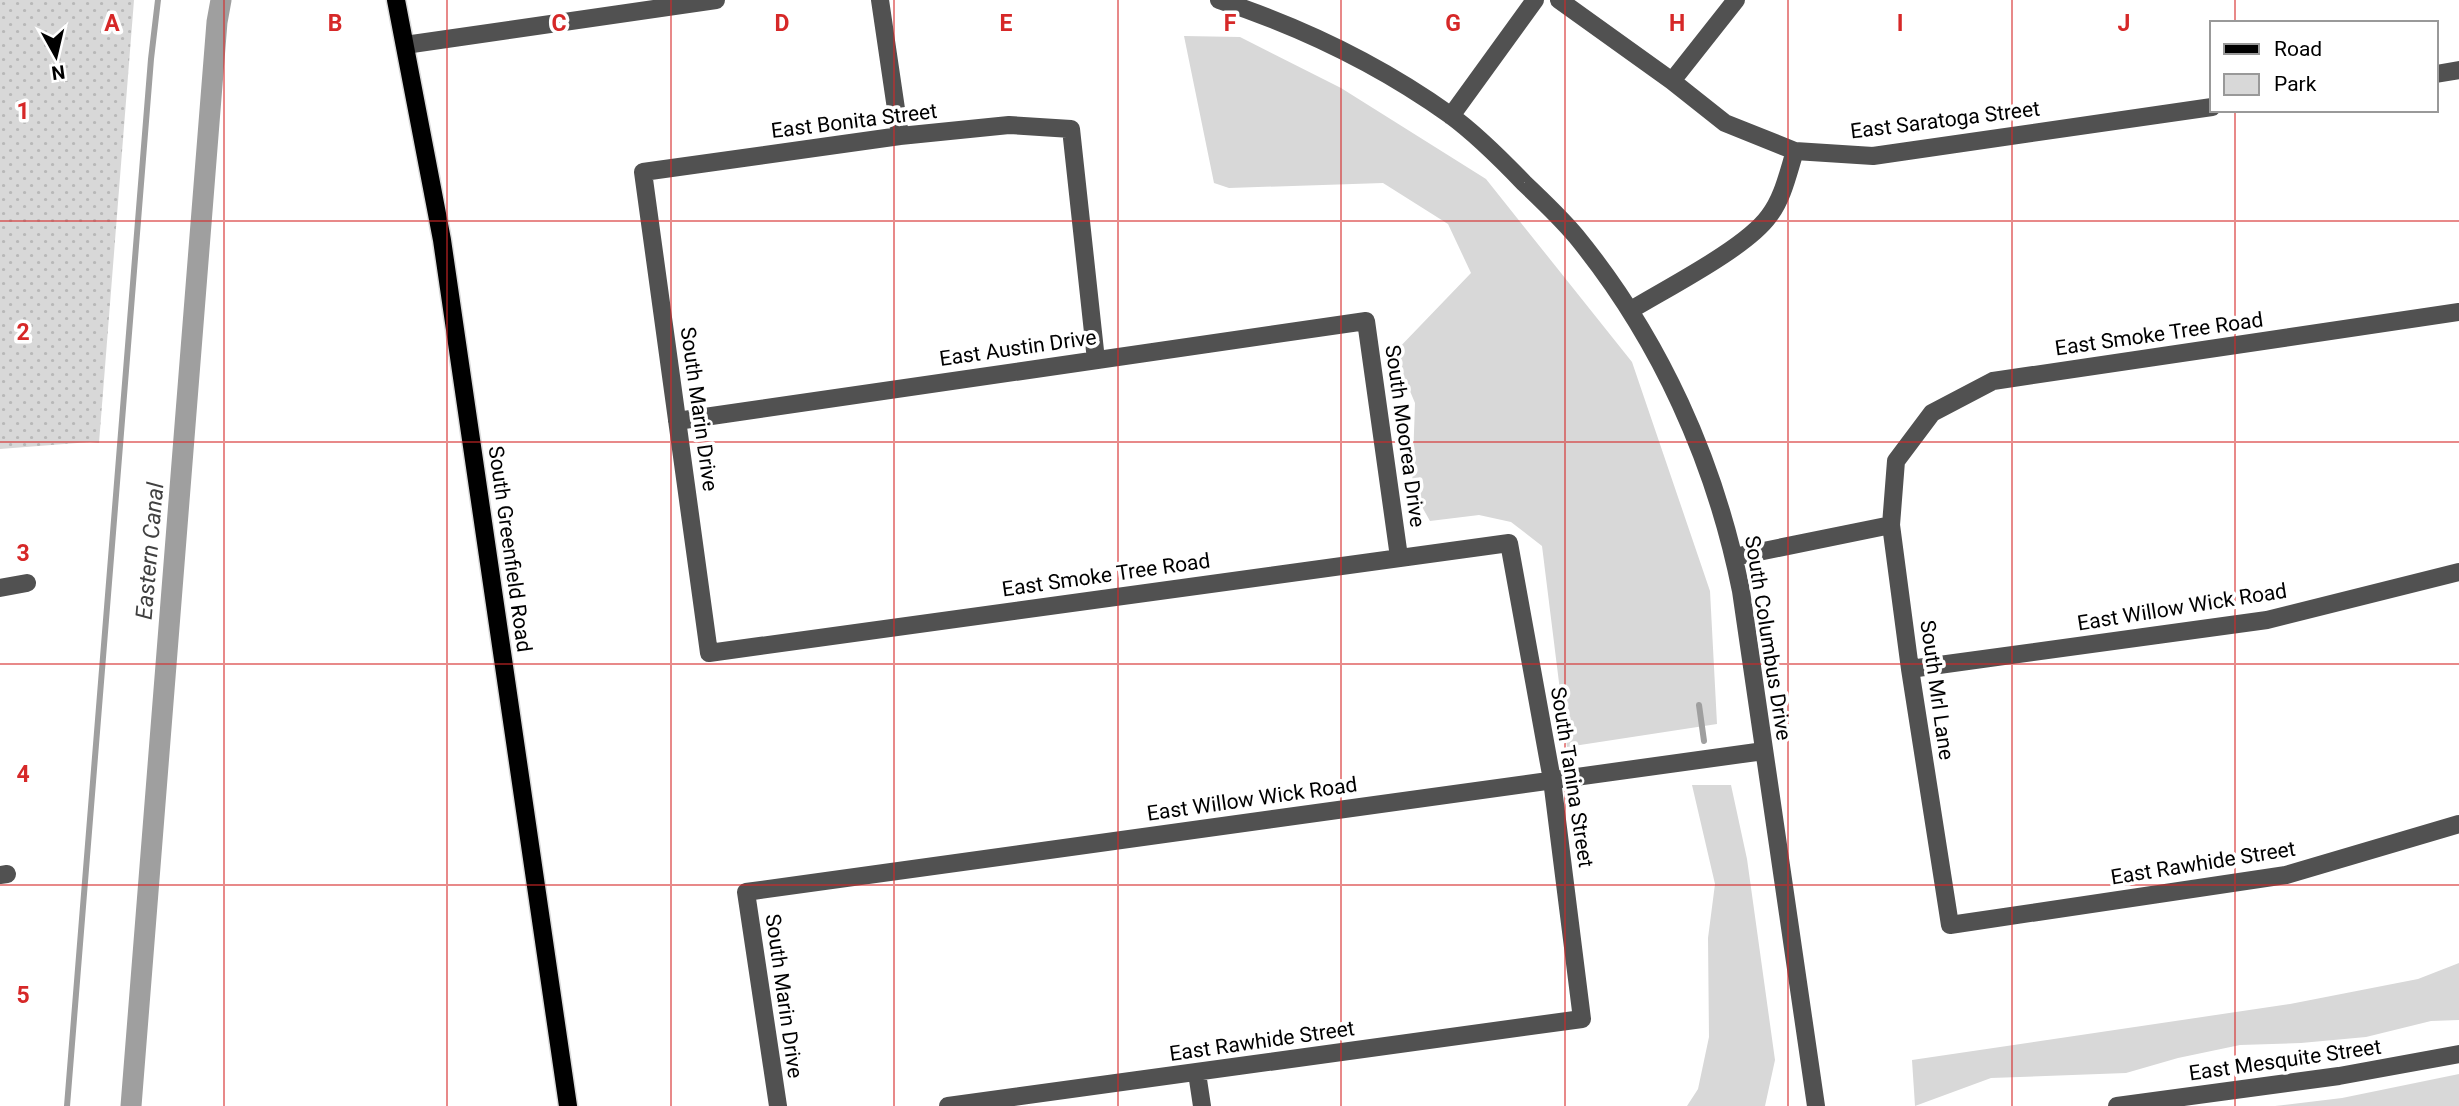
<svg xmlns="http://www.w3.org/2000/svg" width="2459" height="1106" viewBox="0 0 2459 1106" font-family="Roboto,sans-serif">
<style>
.grass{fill:url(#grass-dots)}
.green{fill:#d8d8d8}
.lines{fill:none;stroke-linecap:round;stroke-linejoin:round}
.stream{stroke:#9f9f9f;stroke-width:6}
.canal{stroke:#9f9f9f;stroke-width:21}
.major-casing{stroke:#dbdbdb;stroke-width:21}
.minor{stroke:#515151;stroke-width:18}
.major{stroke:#000;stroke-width:18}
.grid{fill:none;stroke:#d62828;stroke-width:2;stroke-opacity:0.55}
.labels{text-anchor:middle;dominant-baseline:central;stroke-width:7;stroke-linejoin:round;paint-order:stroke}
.street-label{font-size:21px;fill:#000;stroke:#fff}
.water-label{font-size:23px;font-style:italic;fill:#404040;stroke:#fff}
.grid-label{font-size:23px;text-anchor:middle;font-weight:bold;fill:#d62828;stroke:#fff;stroke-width:7;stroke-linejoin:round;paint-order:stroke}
</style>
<defs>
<pattern id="grass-dots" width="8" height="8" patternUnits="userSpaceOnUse" patternTransform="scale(1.75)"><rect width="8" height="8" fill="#d8d8d8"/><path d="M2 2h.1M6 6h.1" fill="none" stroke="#b8b8b8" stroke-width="1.8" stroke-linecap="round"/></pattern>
</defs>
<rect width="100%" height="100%" fill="#fff"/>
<path class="grass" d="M0,0H134L99,443L90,442L0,449Z"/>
<path class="green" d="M1184,36L1240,37L1341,88L1486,179L1632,362L1710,591L1717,724L1567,747L1542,546L1511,522L1479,515L1430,521L1412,489L1415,403L1394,353L1471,273L1448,224L1383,183L1229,188L1214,183Z
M1692,785H1731L1747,859L1775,1060L1765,1106H1687L1698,1089L1709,1037L1708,938L1715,884Z
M2459,963V1020L2431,1021L2366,1037L2301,1043L2240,1045L2178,1058L2126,1073L1991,1078L1915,1106L1912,1060L2290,1004L2418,979Z
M2459,1074V1106H2275L2342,1098Z"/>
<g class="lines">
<path class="stream" d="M1699,705L1704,741
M67,1106L151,59L158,0"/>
<path class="canal" d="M131,1106L217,22L221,0"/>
<g class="major-casing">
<path id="major" d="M396,0L442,240L568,1106"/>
</g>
<path class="minor" d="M880,0L900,136
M1219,0C1301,27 1380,65 1450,115C1476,134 1501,159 1524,183C1542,200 1560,217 1576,236C1660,339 1715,461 1741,591L1816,1106
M1559,0L1672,81L1725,123L1795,151L1873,156L2212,107
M405,45L716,0
M2436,74L2459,70
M1672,81L1736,0
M1451,116L1535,0
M1631,310C1667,288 1746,248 1769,216C1783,198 1788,173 1795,151
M2459,312L1993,381L1932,413L1896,461L1891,525L1910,669L1950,925L2286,875L2459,824
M677,421L1366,321L1399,557
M1734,557L1891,525
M0,588L27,583
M1910,669L2267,620L2459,572
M0,875L7,874
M1197,1073L1202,1106
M778,1106L746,892L1764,751
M948,1106L1582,1019L1552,780L1509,543L709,653L643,172L900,136L1009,125L1071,129L1096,360
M2117,1106L2339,1076L2459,1054"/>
<use href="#major" class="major"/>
</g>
<path class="grid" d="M224,0V1106M447,0V1106M671,0V1106M894,0V1106M1118,0V1106M1341,0V1106M1565,0V1106M1788,0V1106M2012,0V1106M2235,0V23M2235,110V1106M0,221H2459M0,442H2459M0,664H2459M0,885H2459"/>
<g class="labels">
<g class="street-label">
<text transform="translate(1945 120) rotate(-7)">East Saratoga Street</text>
<text transform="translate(854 121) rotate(-7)">East Bonita Street</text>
<text transform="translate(2159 334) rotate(-8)">East Smoke Tree Road</text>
<text transform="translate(1018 348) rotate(-8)">East Austin Drive</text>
<text transform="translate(699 409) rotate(82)">South Marin Drive</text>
<text transform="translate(1405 436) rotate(82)">South Moorea Drive</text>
<text transform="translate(510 549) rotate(82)">South Greenfield Road</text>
<text transform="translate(1106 575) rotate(-8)">East Smoke Tree Road</text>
<text transform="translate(2182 607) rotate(-9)">East Willow Wick Road</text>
<text transform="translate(1768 638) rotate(81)">South Columbus Drive</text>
<text transform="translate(1937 690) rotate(82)">South Mrl Lane</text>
<text transform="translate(1572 777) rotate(81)">South Tanina Street</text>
<text transform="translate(1252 799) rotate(-8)">East Willow Wick Road</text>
<text transform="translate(2203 863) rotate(-9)">East Rawhide Street</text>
<text transform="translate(784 996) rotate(82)">South Marin Drive</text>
<text transform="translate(1262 1041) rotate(-8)">East Rawhide Street</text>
<text transform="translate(2285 1060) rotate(-8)">East Mesquite Street</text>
</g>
<g class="water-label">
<text transform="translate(150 551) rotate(-85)">Eastern Canal</text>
</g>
</g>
<g class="grid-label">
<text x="112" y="31">A</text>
<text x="335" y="31">B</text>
<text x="559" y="31">C</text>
<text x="782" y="31">D</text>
<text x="1006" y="31">E</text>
<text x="1230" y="31">F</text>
<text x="1453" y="31">G</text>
<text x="1677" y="31">H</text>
<text x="1900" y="31">I</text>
<text x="2124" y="31">J</text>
<text x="23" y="119">1</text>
<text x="23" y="340">2</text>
<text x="23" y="561">3</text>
<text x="23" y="782">4</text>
<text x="23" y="1003">5</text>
</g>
<rect x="2210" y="21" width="228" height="91" fill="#ffffff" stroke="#999999" stroke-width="2"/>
<rect x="2224" y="44" width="35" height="10" fill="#000000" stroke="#999999" stroke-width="2"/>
<text x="2274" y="56" font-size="21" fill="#000000">Road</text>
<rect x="2224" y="74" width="35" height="21" fill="#d8d8d8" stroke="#999999" stroke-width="2"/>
<text x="2274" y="91" font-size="21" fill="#000000">Park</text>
<g transform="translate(56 56) rotate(172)" stroke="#ffffff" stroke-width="5" paint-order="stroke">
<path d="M0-5L12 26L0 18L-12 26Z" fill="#000000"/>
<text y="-10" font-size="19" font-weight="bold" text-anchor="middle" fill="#000000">N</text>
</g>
</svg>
